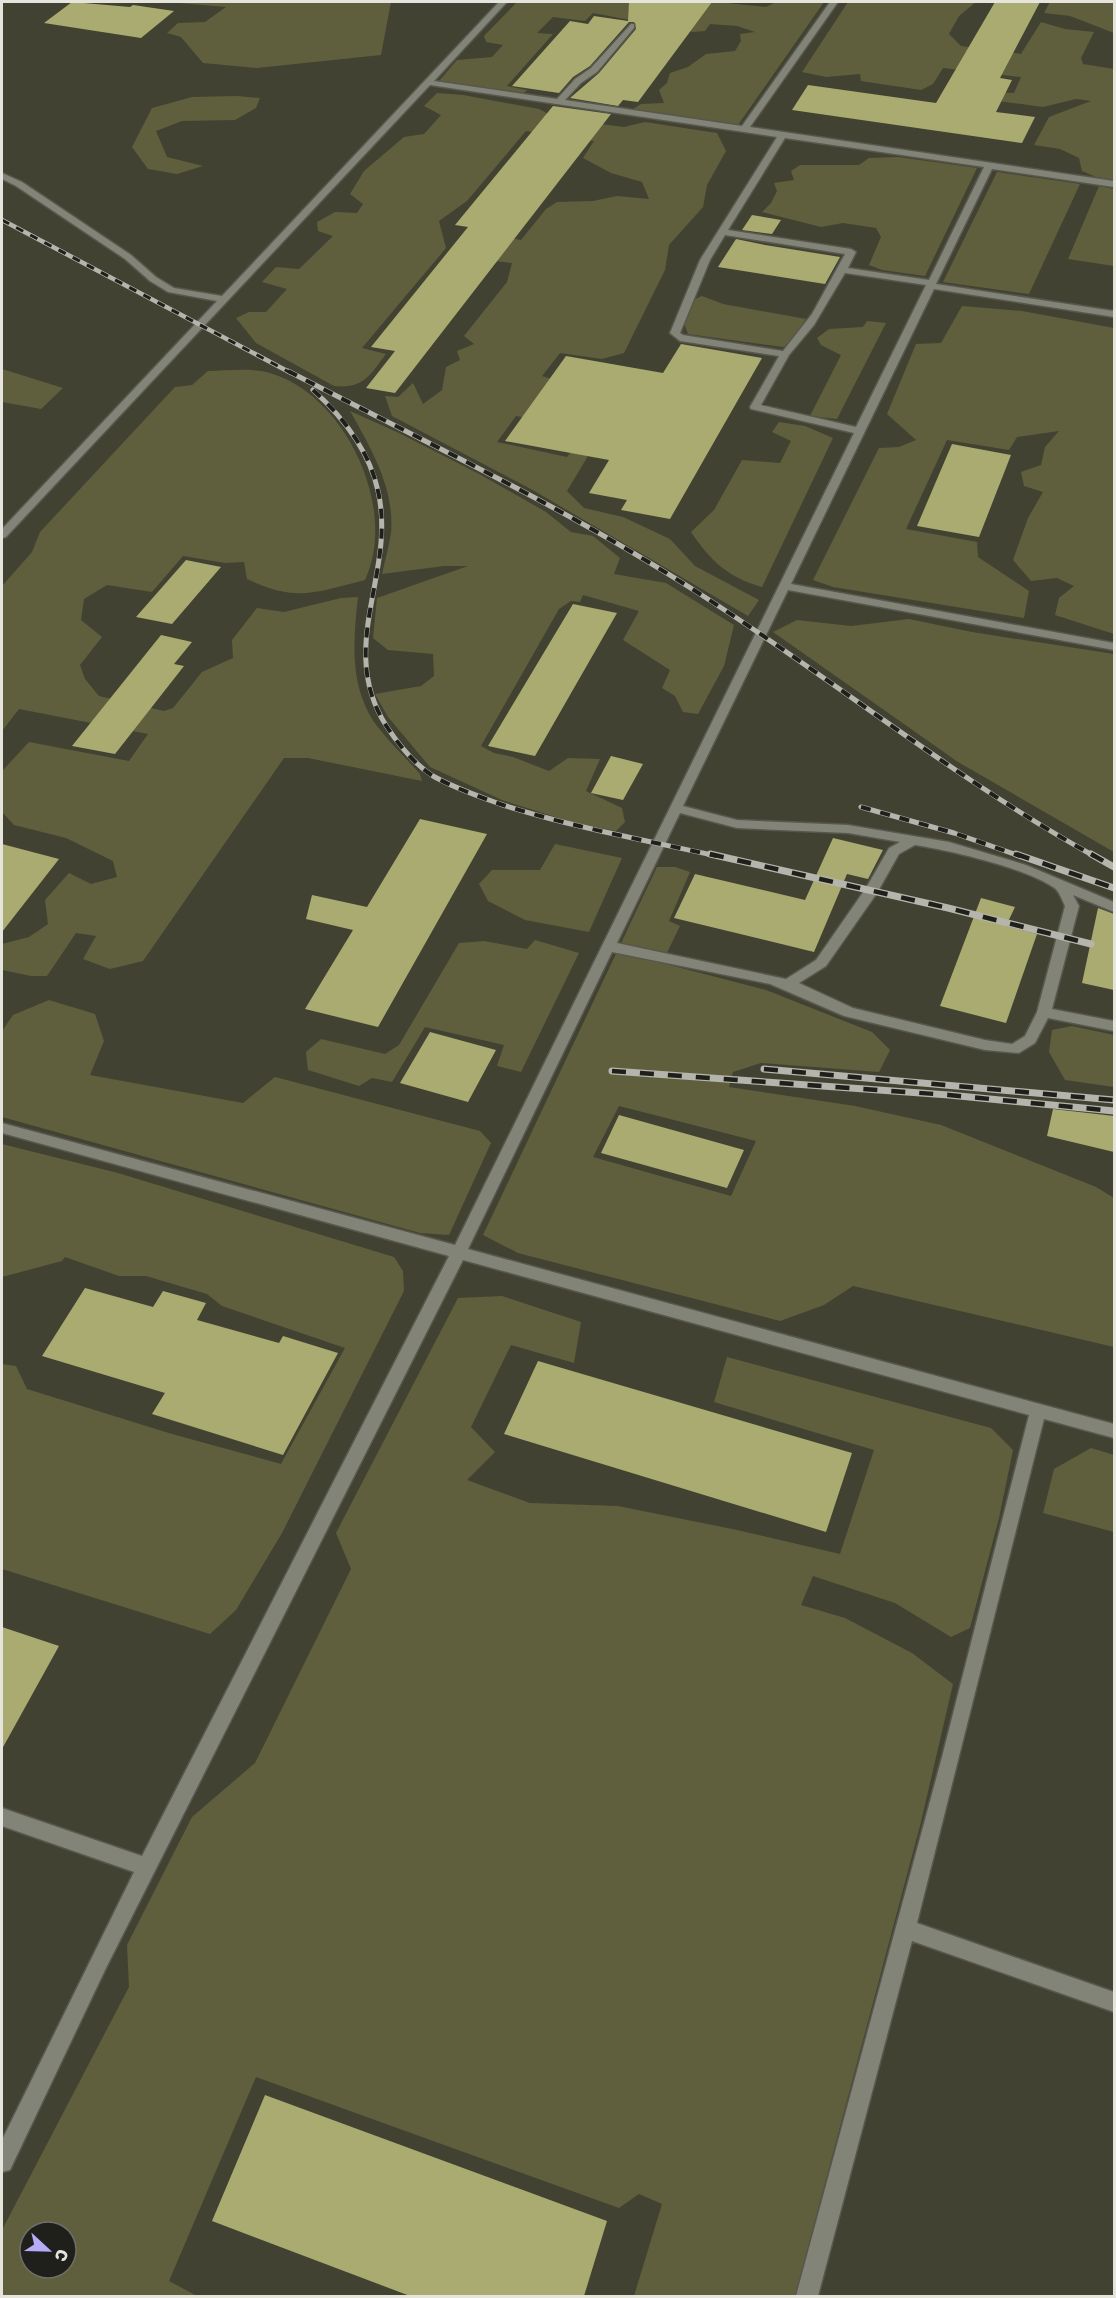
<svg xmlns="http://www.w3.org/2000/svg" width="1116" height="2298" viewBox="0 0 1116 2298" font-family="'Golos Text',sans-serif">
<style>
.built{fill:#424232;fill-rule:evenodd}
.green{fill:#5f5f3d;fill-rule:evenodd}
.building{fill:#aaab70}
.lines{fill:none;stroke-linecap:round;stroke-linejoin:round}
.lane-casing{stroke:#57574e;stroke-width:3}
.lane{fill:#838478;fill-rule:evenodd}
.rail-far2-casing{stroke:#b5b5ad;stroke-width:4.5}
.rail-far1-casing{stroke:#b5b5ad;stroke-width:5}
.rail-casing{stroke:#b5b5ad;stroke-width:7}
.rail-far2{stroke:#1f201b;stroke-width:3;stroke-dasharray:8;stroke-linecap:butt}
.rail-far1{stroke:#1f201b;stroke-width:4;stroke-dasharray:10;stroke-linecap:butt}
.rail{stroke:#1f201b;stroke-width:4.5;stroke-dasharray:14;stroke-linecap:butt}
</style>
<rect width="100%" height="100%" fill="#38392e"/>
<path class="built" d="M2,2H1114V2296H2ZM30,2232H66V2268H30Z"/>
<path class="green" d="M167,2H391L381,55L257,68L203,63L181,37L167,33L178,23L205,22L226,7Z
M517,2H717L766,7L776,2H824L738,125L633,109L641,104L664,103L659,90L667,83L670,73L688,67L706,54L735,51L741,41L740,34L755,32L737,26L710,24L705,31L693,32L593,13L585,21L553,17L537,33L553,34L507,86L527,90L523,94L439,81L457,60L492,57L503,45L486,42L484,36Z
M848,2H976L959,16L949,34L961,46L1021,54L1041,22L1065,29L1094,32L1081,58L1083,64L1114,69V180L1096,177L1082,171L1079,158L1060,149L1034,145L1049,117L1091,101L1076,99L1043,107L991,100L990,92L1014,93L1021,77L943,68L933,84L921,90L861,81L860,74L826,77L802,72Z
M1050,2H1114V33L1070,16L1044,13Z
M437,93L463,95L539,109L552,116L577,121L624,127L645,122L717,133L726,151L707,185L703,207L669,245L665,270L624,353L602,359L560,353L542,376L555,380L529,418L516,416L497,442L567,457L582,438L597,441L567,491L584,508L623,517L670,539L695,566L759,600L748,616L531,489L392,416L385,396L398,397L413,383L423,404L442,390L446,367L460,360L457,351L474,344L464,336L507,282L512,263L485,260L474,232L521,240L546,209L557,202L593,201L617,196L649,199L642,182L611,173L583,158L594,141L526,131L467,201L439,221L446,248L362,348L386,354C370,375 364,389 334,386L256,343L236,318L249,312H266L287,289L262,282L276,267L299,269L333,236L318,231L317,222L335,212L357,213L363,204L350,194L364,171L404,137L424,134L441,115L424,106Z
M237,96L260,98L256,108L235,120L182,121L156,131L167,157L203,166L177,174L148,169L132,147L152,108L192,97Z
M898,157L977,168L925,276L882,270L869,265L881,237L876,228L843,223L821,227L762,212L771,203L777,191L774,183L794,180L791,171L800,165H859L869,158Z
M997,172L1080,184L1029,294L943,282Z
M1099,186L1114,189V266L1068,259Z
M702,296L723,304L806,319L791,343L783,347L688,334L684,323L695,299Z
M962,306L1022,311L1114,328V634L1055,615L1059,598L1074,586L1057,578L1031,581L1013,560L1028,518L1043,492L1024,486L1021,472L1041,465L1045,447L1059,431L1017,437L1009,450L947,440L906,529L977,542L978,557L1029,591L1024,618L833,587L813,580L879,448L899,447L916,440L887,414L916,344L941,343Z
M867,321L886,323L837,419L810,416L841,355L821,345L817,338L829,329L863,327Z
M2,369L63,388L41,409L2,402Z
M208,371C228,371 254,367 273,374C347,398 398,509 365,580C314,593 296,602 247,579L244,562L225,563L183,556L152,592L107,585L84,599L81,620L102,637L80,665L85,679L99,696L164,711L173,708L202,672L233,658L232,640L257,608L284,612L341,598L358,597C353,641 349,688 377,726C390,743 406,758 420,774L422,781L308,758H284L143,961L110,969L83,959L96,936L76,933L47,976H31L2,970V944L29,937L48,924L45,900L69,873L91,884L117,877L113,861L66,838L14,825L2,812L3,770L29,742L129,761L148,734L19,709L2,731V586L32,552L40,532L175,387L192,385Z
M350,411L399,433L481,475L546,512L571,532L593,536L620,558L614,574L666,583L734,625L724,666L698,714L683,712L675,696L662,688L670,670L623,640L639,611L583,595L580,602L571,601L559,609L481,746L494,753L513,757L549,771L568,758L600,759L586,791L622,808L625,822L616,831L571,822L502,800L430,767L388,717L375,694L421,686L434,676L433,654L388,650L373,638L377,598L468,566H444L382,574C385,560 389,546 391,533C395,489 371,448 350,411Z
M779,422L805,426L833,438L762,587C727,577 711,561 691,532L714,510L742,460L780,463L791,441L772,432Z
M909,619L972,632L1114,654V852L958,762L773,632L797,620L851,626Z
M555,844L622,858L589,932L525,920L488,901L479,884L492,870H540Z
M657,867H675L690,872L669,921L680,926L662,963L766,990L872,1032L890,1050L879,1072L761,1063L733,1072L729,1087L855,1106L941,1125L1096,1187L1114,1198V1347L853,1286L824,1305L780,1321L518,1253L483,1235ZM619,1106L756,1141L731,1196L593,1157Z
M535,940L579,953L521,1072L497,1066L504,1045L425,1027L392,1082L372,1078L359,1086L308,1070L306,1052L321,1039L385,1054L399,1045L459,943L484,941L527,949Z
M49,1000L95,1014L104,1041L90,1075L243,1103L275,1077L480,1131L491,1143L449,1235L420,1233L2,1117V1031L13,1015Z
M1072,1026L1114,1035V1087L1065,1080L1049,1052L1052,1030Z
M2,1144L118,1173L394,1257L403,1271L404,1291L282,1533L236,1610L210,1634L2,1569V1364L16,1366L27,1389L172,1434L281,1464L345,1348L222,1306L207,1294L146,1276H119L65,1257L62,1261L2,1277Z
M502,1296L581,1322L574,1363L511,1345L471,1427L495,1452L467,1480L530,1503L618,1506L737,1530L840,1554L874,1450L714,1402L727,1357L991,1428L1013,1450L999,1518L970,1628L951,1637L895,1603L813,1576L801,1605L845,1618L912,1653L953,1684L921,1822L795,2296H634L662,2204L639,2194L619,2208L256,2077L169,2281L197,2296H2V2230L129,1987L127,1945L192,1817L255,1763L351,1569L336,1533L458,1298ZM30,2232H66V2268H30Z
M1091,1448L1114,1455V1532L1043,1513L1054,1469Z"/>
<path class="building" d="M72,2L130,7L133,5L174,11L141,38L44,23Z
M629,2H712L638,102L623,100L618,106L570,98L599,73L636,29L634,22H629L590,66L573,77L559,93L512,86L570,21L588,24L594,16L628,21Z
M995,2H1040L1000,78L1012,80L996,112L1035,117L1022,143L792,110L808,85L936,103Z
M553,106L611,114L395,393L366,388L395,351L371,347L468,227L455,225Z
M752,215L781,220L772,234L742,230Z
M736,239L765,245L840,257L825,284L718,267Z
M681,344L762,358L670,519L621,510L627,500L589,493L609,460L505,441L566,356L663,373Z
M952,444L1011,455L979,537L917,526Z
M186,560L221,567L172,624L136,617Z
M573,604L617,613L535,756L488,746Z
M161,635L192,642L174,664L184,666L115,754L72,746Z
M611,756L643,764L623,800L591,793Z
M420,819L487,834L378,1027L305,1009L353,930L306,919L312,895L367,907Z
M833,838L883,850L868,879L847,874L814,952L674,918L695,874L805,900Z
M2,844L59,859L2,932Z
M981,898L1015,907L1006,926L1037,934L1006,1023L940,1006Z
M1098,908L1114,914V990L1082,983Z
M430,1032L496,1050L468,1102L400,1083Z
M1053,1109L1114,1116V1152L1047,1136Z
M619,1115L744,1150L727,1188L601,1153Z
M85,1288L153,1307L163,1291L206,1303L197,1320L279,1343L283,1336L338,1353L283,1455L152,1414L165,1393L42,1356Z
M538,1361L852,1453L826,1532L504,1434Z
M2,1627L59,1646L2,1749Z
M265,2095L607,2221L584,2296H410L212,2221Z"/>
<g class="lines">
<g class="lane-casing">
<path id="lane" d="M499,2H507L434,81L557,99L575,79L591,68L631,24H634V28L597,72L581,83L565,100L742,126L830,2H838L750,127L1114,181V187L992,169L936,284L1114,311V317L934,289L791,584L1114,643V650L788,590L683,806L737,820L848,825L949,842L1026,865L1114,902V912L1073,895L1079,906L1052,1009L1114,1021V1031L1048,1018L1035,1043L1019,1053L985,1050L844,1016L770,984L612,952L468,1249L1114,1424V1438L1044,1419L917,1923L1114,1992V2012L912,1941L818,2296H796L942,1757L1029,1415L463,1260L106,1968L10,2170L2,2172V2140L134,1872L2,1826V1808L142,1856L449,1256L2,1133V1123L455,1245L854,433L751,409L750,407L779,356L680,341L670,333L700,260L777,137L430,85L6,537L2,538V529L217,301L168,292L150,281L125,259L16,186L2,179V173L22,182L131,255L156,277L174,288L222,296ZM785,138L984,167L929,280L848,268L856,252L851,249L728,230ZM725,235L845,254L812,314L783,351L683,335L680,333L710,260ZM845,273L926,285L856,427L761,405L789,355L814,325ZM680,813L737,828L848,833L900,842L889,848L866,888L816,960L786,979L617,943ZM915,845C952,851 1022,867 1053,887C1059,890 1062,900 1065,906L1037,1012L1025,1036L1012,1044L985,1040L853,1008L799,983L826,966L877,893L899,854Z"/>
</g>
<use href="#lane" class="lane"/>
<g class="rail-far2-casing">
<path id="rail-far2" d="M2,220L291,373"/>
</g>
<g class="rail-far1-casing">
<path id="rail-far1" d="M288,371C427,443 568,509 700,594C833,679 955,779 1094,856
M313,390C344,418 369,450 378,491C397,573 335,647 387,727C399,745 414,764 433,776C454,788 478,796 500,804C571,827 644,840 717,856
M861,807L954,833L1020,856"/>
</g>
<g class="rail-casing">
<path id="rail" d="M710,854L948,908L1091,944
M1016,854L1114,888
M1091,854L1114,867
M764,1069L1114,1100
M612,1071L949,1095L1114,1111"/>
</g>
<use href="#rail-far2" class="rail-far2"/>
<use href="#rail-far1" class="rail-far1"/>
<use href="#rail" class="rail"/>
</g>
<rect width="1116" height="2298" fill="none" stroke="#e5e5de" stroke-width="6"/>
<g transform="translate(48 2250) rotate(112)"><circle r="28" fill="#1f201b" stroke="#6e6f69" stroke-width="1.5"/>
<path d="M0-4.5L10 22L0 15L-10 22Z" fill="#b5acf8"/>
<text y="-9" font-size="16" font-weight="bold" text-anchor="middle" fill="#e5e5de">С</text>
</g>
</svg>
